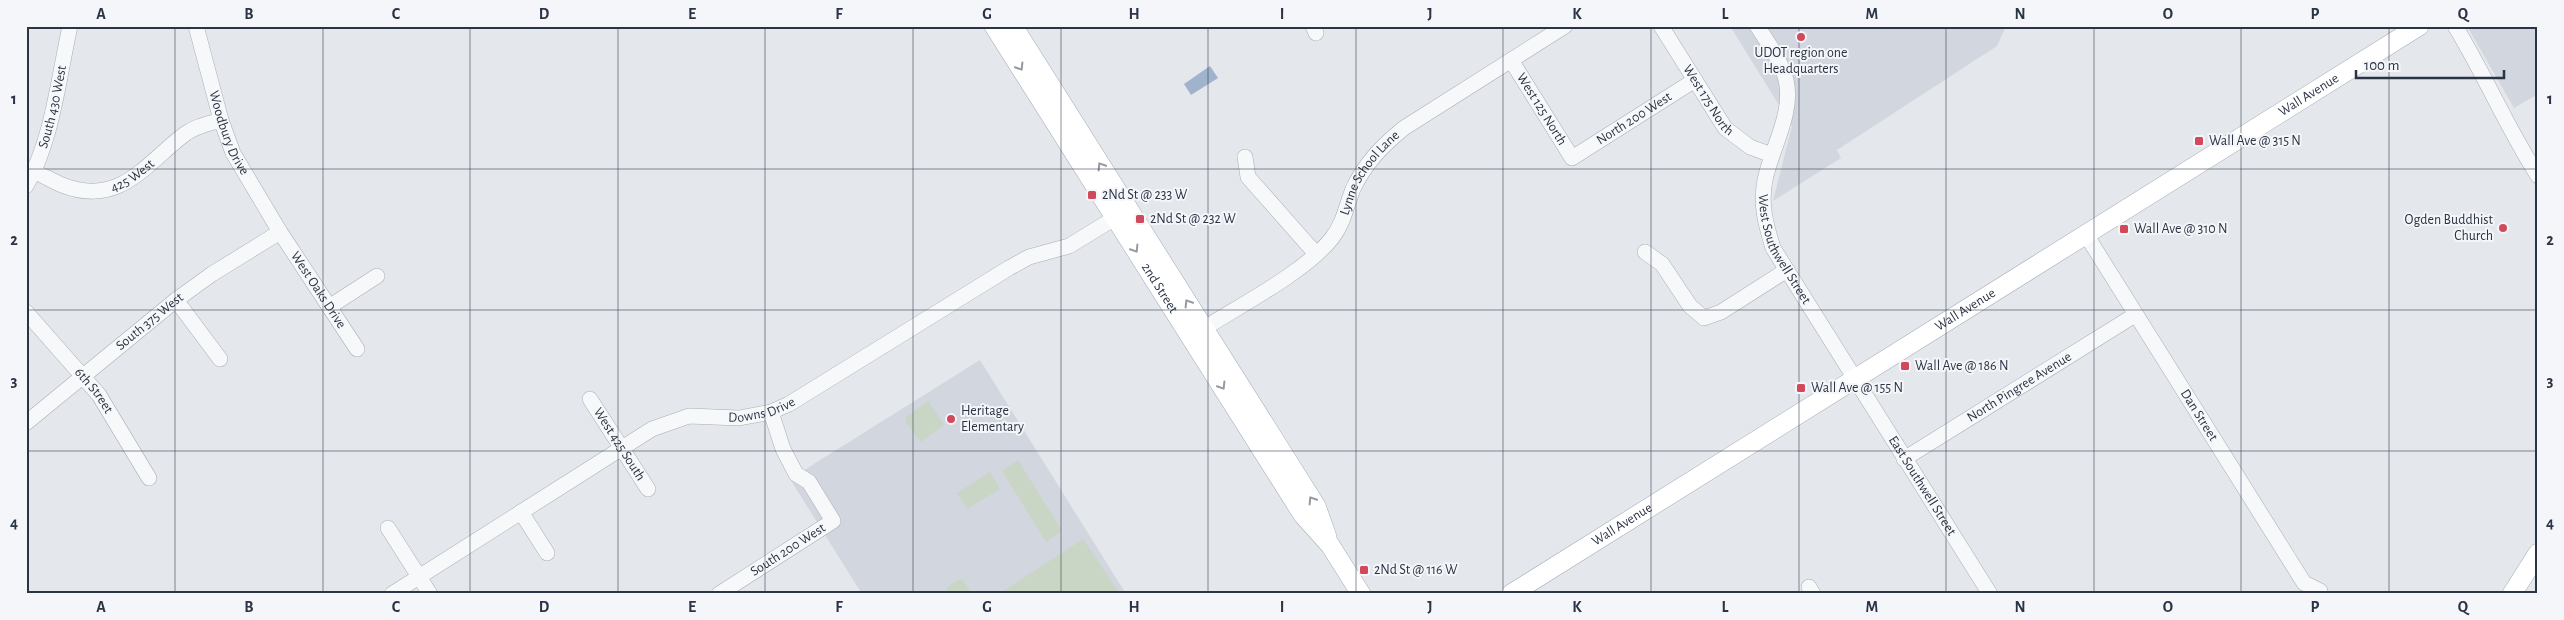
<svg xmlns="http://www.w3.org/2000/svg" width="2564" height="620" viewBox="0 0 2564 620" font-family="'Alegreya Sans',sans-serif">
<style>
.built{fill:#d2d6de}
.green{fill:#c9d6c5}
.water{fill:#9fb4cc}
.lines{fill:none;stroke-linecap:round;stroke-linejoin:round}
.minor-casing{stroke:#a9aeb7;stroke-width:16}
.major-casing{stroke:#a3abb8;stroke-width:20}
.minor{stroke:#f7f8fa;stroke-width:15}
.major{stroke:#fff;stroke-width:19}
.oneway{stroke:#959aa2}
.grid{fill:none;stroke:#2b3445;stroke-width:1;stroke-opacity:0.55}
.poi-dot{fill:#d1495b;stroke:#f4f6f9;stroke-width:2}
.labels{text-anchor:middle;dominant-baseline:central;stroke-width:4;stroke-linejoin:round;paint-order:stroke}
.poi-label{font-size:14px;fill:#2b3445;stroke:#f4f6f9;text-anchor:start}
.street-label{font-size:14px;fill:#2b3445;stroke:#f4f6f9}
.neatline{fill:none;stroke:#2b3445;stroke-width:2}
.grid-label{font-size:16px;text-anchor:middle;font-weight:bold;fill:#2b3445}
</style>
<rect width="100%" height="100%" fill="#e4e7ec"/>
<path class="built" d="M1730,26H2006L1997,46L1837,150L1841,158L1773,201L1792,126Z
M2467,26H2538V94L2514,108Z
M980,360L1126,594H862L790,479Z"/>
<path class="green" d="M928,401L944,425L920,442L906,422V417Z
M1018,460L1062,531L1046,542L1002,471Z
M990,472L1000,489L967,509L957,493Z
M1083,539L1120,594H999Z
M958,580H963L972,594H950L946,588Z"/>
<path class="water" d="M1210,66L1218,78L1191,95L1184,84Z"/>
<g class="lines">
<g class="minor-casing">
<g id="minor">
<path id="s1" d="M196,26L221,120L233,153L280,232L357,349"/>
<path d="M1313,26L1316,33"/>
<path id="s2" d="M1661,26L1725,128L1750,147L1772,155"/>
<path id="s3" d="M1757,26C1768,43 1781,60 1786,80C1794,113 1771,149 1765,180C1760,205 1766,225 1773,248L1990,594"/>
<path d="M2455,26C2485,75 2507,128 2538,176"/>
<path id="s4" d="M1511,60L1572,158L1695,80"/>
<path d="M1245,157L1248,177L1316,254"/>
<path id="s5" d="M35,172C44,176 53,181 62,185C120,208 146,163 185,134C196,126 208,124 221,120"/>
<path id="s6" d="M26,186C52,142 59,76 70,26"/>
<path id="s7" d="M2085,233L2304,583L2320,591"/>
<path d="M1645,252L1662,264L1690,306L1704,318L1721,312L1787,270"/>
<path d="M176,300L220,359"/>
<path d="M329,307L377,276"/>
<path id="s8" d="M26,312L99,395L149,478"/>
<path id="s9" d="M1195,334C1233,309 1305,273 1332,238C1344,223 1346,206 1353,189C1365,163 1383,145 1404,128L1565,26"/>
<path id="s10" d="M590,399L648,489"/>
<path id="s11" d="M26,423L176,300L212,274L280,232"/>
<path id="s12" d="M1904,459L2135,315"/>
<path d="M521,512L547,553"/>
<path d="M388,528L430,594"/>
<path d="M1809,587L1813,594"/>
<path id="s13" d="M392,594L652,429L689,416L739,418L771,412L789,404L1009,268L1029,257L1069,246L1123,213"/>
<path id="s14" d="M719,594L833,521L809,482L796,474L783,449L771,412"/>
</g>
</g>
<g class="major-casing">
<g id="major">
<path id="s15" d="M994,26L1303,515L1330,545L1361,594"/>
<path d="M1013,26L1316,506L1327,537"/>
<path id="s16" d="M1511,594L2419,26"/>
<path d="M2512,594L2538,553"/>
</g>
</g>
<use href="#minor" class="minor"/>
<use href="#major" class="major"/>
</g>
<defs><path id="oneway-chevron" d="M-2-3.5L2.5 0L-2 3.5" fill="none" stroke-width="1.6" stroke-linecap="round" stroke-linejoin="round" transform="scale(1.25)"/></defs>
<g class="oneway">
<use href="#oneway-chevron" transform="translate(1020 67) rotate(58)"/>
<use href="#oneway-chevron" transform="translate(1101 166) rotate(-122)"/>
<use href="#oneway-chevron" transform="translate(1135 249) rotate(58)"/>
<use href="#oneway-chevron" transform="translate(1188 303) rotate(-122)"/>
<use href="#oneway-chevron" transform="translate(1222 386) rotate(58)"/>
<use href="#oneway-chevron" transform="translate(1312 500) rotate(-122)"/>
</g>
<path class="grid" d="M175,26V594M323,26V594M470,26V594M618,26V594M765,26V594M913,26V594M1061,26V594M1208,26V594M1356,26V594M1503,26V594M1651,26V594M1799,26V594M1946,26V594M2094,26V594M2241,26V594M2389,26V594M26,169H2538M26,310H2538M26,451H2538"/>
<g class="poi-dot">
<circle cx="1801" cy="37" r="5"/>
<rect x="2194" y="136" width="10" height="10" rx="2.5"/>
<rect x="1087" y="190" width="10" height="10" rx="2.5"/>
<rect x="1135" y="214" width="10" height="10" rx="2.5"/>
<circle cx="2503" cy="228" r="5"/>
<rect x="2119" y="224" width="10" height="10" rx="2.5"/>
<rect x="1900" y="361" width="10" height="10" rx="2.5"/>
<rect x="1796" y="383" width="10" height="10" rx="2.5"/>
<circle cx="951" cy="419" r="5"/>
<rect x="1359" y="565" width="10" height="10" rx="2.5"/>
</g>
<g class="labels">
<g class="poi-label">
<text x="1801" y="53" text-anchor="middle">UDOT region one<tspan x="1801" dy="16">Headquarters</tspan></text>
<text x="2209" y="141">Wall Ave @ 315 N</text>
<text x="1102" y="195">2Nd St @ 233 W</text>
<text x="1150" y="219">2Nd St @ 232 W</text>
<text x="2493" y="220" text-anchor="end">Ogden Buddhist<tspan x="2493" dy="16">Church</tspan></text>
<text x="2134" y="229">Wall Ave @ 310 N</text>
<text x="1915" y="366">Wall Ave @ 186 N</text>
<text x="1811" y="388">Wall Ave @ 155 N</text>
<text x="961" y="411">Heritage<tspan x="961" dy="16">Elementary</tspan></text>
<text x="1374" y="570">2Nd St @ 116 W</text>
</g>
<g class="street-label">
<text stroke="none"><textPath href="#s16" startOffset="941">Wall Avenue</textPath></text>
<text stroke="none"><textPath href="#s2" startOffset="88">West 175 North</textPath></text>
<text stroke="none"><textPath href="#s6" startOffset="84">South 430 West</textPath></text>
<text stroke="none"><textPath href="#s4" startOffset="58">West 125 North</textPath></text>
<text stroke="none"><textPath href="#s4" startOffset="189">North 200 West</textPath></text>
<text stroke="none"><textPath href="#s1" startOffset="112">Woodbury Drive</textPath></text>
<text stroke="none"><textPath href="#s5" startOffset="105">425 West</textPath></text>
<text stroke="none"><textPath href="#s9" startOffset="244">Lynne School Lane</textPath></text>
<text stroke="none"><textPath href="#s3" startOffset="239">West Southwell Street</textPath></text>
<text stroke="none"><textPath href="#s15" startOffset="310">2nd Street</textPath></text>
<text stroke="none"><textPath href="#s1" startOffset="294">West Oaks Drive</textPath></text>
<text stroke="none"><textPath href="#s16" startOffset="536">Wall Avenue</textPath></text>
<text stroke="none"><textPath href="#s11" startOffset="160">South 375 West</textPath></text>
<text stroke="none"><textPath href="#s12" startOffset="136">North Pingree Avenue</textPath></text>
<text stroke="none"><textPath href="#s8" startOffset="104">6th Street</textPath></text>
<text stroke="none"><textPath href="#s13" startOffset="421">Downs Drive</textPath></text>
<text stroke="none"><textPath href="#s7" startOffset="215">Dan Street</textPath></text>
<text stroke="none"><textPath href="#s10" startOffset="54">West 425 South</textPath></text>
<text stroke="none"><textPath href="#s3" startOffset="515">East Southwell Street</textPath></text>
<text stroke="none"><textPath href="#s16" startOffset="131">Wall Avenue</textPath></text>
<text stroke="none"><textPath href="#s14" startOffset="82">South 200 West</textPath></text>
</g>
</g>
<rect width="2564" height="620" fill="none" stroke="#f4f6f9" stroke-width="55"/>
<path d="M2356 70v8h148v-8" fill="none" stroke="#2b3445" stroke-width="2.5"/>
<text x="2364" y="70" font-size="15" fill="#2b3445" stroke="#f4f6f9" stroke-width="4" paint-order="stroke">100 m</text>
<rect x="28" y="28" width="2508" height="564" class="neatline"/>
<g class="grid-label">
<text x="101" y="19">A</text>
<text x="249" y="19">B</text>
<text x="396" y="19">C</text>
<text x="544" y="19">D</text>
<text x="692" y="19">E</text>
<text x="839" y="19">F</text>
<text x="987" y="19">G</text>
<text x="1134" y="19">H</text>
<text x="1282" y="19">I</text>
<text x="1430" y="19">J</text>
<text x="1577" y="19">K</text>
<text x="1725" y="19">L</text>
<text x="1872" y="19">M</text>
<text x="2020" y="19">N</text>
<text x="2168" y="19">O</text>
<text x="2315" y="19">P</text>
<text x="2463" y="19">Q</text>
<text x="14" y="104">1</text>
<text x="2550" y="104">1</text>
<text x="14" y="245">2</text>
<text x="2550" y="245">2</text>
<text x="14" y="386">3</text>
<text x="2550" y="386">3</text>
<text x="14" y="528">4</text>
<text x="2550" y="528">4</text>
<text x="101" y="612">A</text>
<text x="249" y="612">B</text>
<text x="396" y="612">C</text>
<text x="544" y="612">D</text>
<text x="692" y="612">E</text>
<text x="839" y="612">F</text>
<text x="987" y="612">G</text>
<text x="1134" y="612">H</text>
<text x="1282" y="612">I</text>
<text x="1430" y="612">J</text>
<text x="1577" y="612">K</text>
<text x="1725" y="612">L</text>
<text x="1872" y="612">M</text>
<text x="2020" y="612">N</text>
<text x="2168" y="612">O</text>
<text x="2315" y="612">P</text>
<text x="2463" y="612">Q</text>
</g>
</svg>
